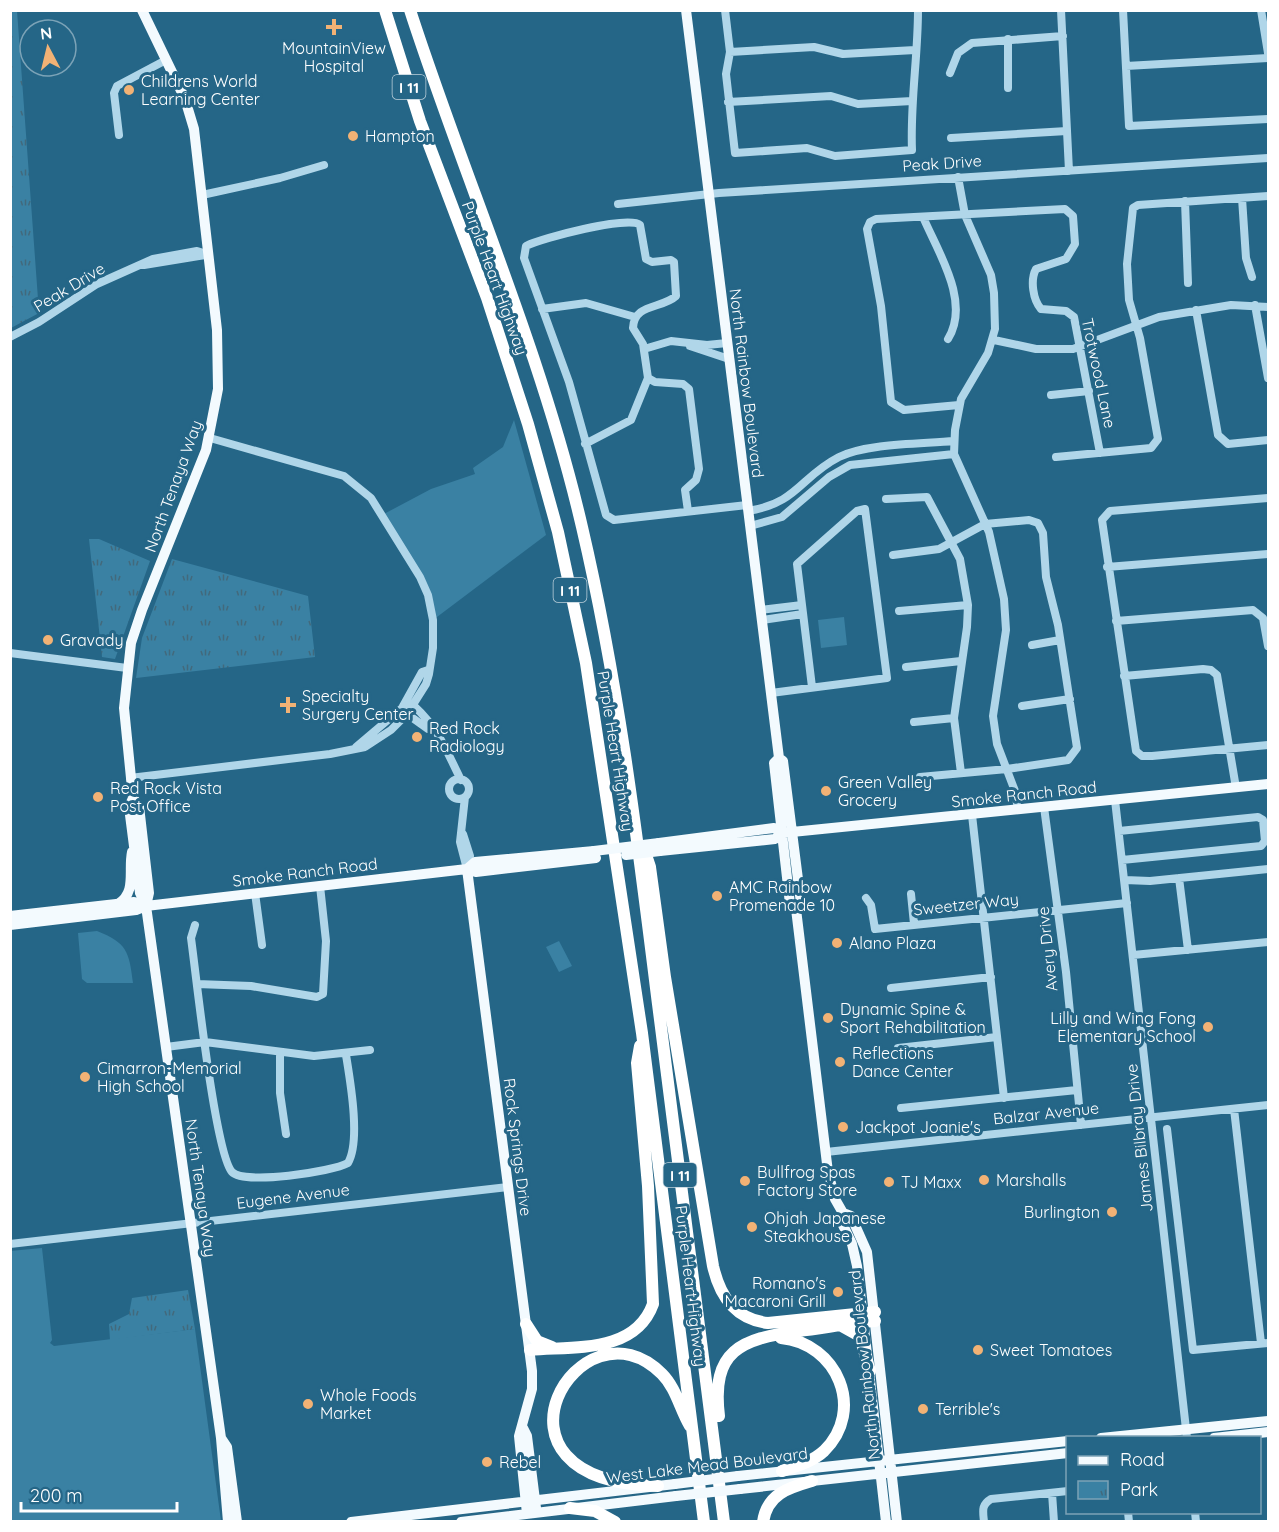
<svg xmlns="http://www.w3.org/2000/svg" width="1279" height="1532" viewBox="0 0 1279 1532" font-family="Quicksand,sans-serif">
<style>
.grass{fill:#3a81a3}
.park{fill:url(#park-tufts)}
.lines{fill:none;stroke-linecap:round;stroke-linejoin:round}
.minor{stroke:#b0d6e9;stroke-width:8}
.major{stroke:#f3fafe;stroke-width:10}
.highway{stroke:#fff;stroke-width:12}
.major-bridge{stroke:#f3fafe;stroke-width:10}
.poi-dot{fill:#f2b275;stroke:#256687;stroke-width:2}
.labels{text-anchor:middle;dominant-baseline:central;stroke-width:6;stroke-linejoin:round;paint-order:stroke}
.shield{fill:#256687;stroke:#bed1db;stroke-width:1.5}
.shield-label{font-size:15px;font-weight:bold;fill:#fff}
.poi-label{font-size:16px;fill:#fff;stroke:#256687;text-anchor:start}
.street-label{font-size:16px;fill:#fff;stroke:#256687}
</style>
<defs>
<pattern id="park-tufts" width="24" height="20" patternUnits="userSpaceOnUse" patternTransform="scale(1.5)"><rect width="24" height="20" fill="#3a81a3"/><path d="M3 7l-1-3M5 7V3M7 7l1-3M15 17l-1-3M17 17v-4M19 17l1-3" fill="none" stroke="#42697c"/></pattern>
</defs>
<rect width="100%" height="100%" fill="#256687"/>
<path class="grass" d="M514,420L546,535L433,620L428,595L382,515L431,489L475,474L473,468L503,447Z
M844,617L847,645L821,648L818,620Z
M97,931C127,943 129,951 133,983H87L82,979L78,933Z
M559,941L572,966L559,972L546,947Z
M42,1248L52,1340L50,1343L54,1346L195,1329L221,1521H11L10,1251Z"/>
<path class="park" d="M17,11L39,313L11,328L10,11Z
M89,539H99L150,561L115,659L102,657Z
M172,559L308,596L315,657L136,678L142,638Z
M188,1290L195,1329L110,1340L109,1324L129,1314L132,1298Z"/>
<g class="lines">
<path class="minor" d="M725,10L730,52L726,74L735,153L807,148L835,156L912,150C910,103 918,57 918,10
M1061,10L1069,171
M1123,10L1129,126L1268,119
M1261,10L1268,53
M1008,39V88
M730,52L814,47L843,54L915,50
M1126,66L1268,58
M950,73L958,53L972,43L1063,36
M728,102L831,96L858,104L912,101
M119,135L114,93L117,86L166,60
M951,138L1067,131
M958,177L965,215L991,275L994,293L995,329L988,353L961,399L955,430L954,454L989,532L1004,599L1006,630L993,716L997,744L1015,791L1018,810
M202,195L280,178L324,165
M1242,198L1246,258L1252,277
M1185,201L1188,283
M618,204L719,193L1268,158
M923,217C938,252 971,302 948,339
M144,265L205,255
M1255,305L1268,378
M542,309L586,303L635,317
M1196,310L1218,435L1228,444L1268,440
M10,337L39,322L97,284L153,259L197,251L207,254
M994,340L1036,349H1073L1159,317L1231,305L1268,307
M690,346L729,359
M644,349L671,341L707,345L727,343
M1051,395L1089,391
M959,405L904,410L891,402L881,306L867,229L870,222L876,219L1065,209L1073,216L1075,244L1066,259L1036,269C1030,280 1033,300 1041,309L1066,311L1074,317L1100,453
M585,444L631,420L648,378
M1056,457L1151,448L1158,439L1140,338L1129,300L1127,264L1133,208L1138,205L1268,196
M1268,498L1110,511L1102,520L1136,751L1142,756H1152L1268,745
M886,499L927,497L960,559L968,605L967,627L954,718L961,773
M688,511L685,490L696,480L699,469L689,389L683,384L655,382L648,378L643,344L633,328C634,303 662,309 676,296L674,262L671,260L652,262L646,259L640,225C629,215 542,238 526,246L524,258L569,382L606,515L614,520L747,505
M748,511C798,503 800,477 839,457C868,443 921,444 954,441
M750,526L782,517L829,477L850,465L954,454
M893,555L939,549L985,524L1029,520L1038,523L1043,533L1046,577L1058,625L1077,748L1068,760L1007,769L920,777
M1107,567L1268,554
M760,610L802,605
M899,611L968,605
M762,620L803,614
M1116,621L1253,610L1263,618L1268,646
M1032,645L1060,640
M10,653L127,668
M906,667L961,661
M1124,676L1203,669L1211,670L1217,675L1236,788
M771,693L887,678L865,509L857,511L797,564L812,687
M414,706C439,729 446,750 461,780
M1022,706L1070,699
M407,714L428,729L435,730
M914,722L954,718
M356,747L402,708L422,672L428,670
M130,778L330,754L365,747L391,730L407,714L426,684L429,674L433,648V620L428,595L420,577L371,498L344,476L210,438
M449 789a10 10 0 1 1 20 0a10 10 0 1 1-20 0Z
M465,797L460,842L467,869
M1115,800L1187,1438
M1044,807L1066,972L1081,1125
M972,815L1004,1098
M1119,831L1258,817L1263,820L1265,841L1261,846L1122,860
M463,834L470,856L467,868
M1179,878L1188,950
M1125,880L1150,881L1268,869
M255,893L262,945
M911,894L914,924
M866,898L871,905L875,929L1127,903
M195,925L191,938C196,974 215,1153 232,1172C244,1185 332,1172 348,1163C361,1141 350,1080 346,1055
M1133,955L1268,942
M197,984L251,986L317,997L323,994L326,941L320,886
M891,988L991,977
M166,1047L205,1042L314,1056L370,1050
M898,1048L997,1037
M280,1052V1093L286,1134
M901,1108L1077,1090
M1234,1109L1261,1343
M1167,1129L1193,1350L1268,1343
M826,1152L1268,1105
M10,1244L508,1187
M1052,1493L1054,1522
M1128,1512L1129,1522
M1195,1512L1196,1522
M984,1522C983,1511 981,1505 991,1499L1068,1491"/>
<path class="major" d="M142,10L185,99L194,129L217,330L218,389L206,450L142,610L131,643L124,708L133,798L129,807L140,893L146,906L221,1438L228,1522
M686,10L779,758L783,761L801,903L796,909
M779,758L774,763L790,904L796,909L828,1172L835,1199L843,1213L842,1223L852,1244L857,1266L886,1522
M133,798L139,806L149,893L146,906
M659,843L774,828L782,833
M660,851L775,839L782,833L792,832L1268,784
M467,869L532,1371V1389L519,1436L527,1514
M467,869L475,862L594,851
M118,904C137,892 128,871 132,852
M10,916L134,902L146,906
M10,925L136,910L146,906L467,869L476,872L596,858
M843,1213L851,1216L867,1252L897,1522
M523,1428L527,1436L536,1508
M221,1438L227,1447L237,1522
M1101,1438L1268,1421
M1214,1438L1268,1432
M738,1476L1068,1441
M740,1489L1068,1453
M351,1522L675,1484
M461,1522L676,1496"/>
<path class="highway" d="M385,10L420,121L487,298L528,424L558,532L586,663L642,1033L704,1522
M410,10C466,183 541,350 582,527C619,685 638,844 658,1004C680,1176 702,1349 724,1522
M645,852L650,867L665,977L713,1266C720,1297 735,1319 768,1323L875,1312
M526,1324L537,1341L552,1347
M840,1325L858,1335L861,1340L870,1371
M781,1338C837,1343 866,1410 824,1451C812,1462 796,1466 782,1471
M530,1350C573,1346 635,1354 653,1304L648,1186L637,1063L640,1046
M719,1416C711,1350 741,1339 798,1331C824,1328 849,1323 875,1321
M658,1486C466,1482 581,1292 662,1374C676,1388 680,1409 690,1426
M570,1508L595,1511L615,1522
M763,1522C767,1494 788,1488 812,1481"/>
<path class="major-bridge" d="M594,851L659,843
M626,855L660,851
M675,1484L738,1476
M676,1496L740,1489"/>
</g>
<g class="poi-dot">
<path d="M331 18h6v6h6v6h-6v6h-6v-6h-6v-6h6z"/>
<circle cx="129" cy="90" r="6"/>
<circle cx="353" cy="136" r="6"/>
<circle cx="48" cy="640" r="6"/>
<path d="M285 696h6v6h6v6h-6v6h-6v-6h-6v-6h6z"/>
<circle cx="417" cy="737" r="6"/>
<circle cx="826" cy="791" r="6"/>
<circle cx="98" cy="797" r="6"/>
<circle cx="717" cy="896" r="6"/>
<circle cx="837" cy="943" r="6"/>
<circle cx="828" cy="1018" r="6"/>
<circle cx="1208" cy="1027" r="6"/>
<circle cx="840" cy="1062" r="6"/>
<circle cx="85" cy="1077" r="6"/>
<circle cx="843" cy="1127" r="6"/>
<circle cx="984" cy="1180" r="6"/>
<circle cx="745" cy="1181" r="6"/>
<circle cx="889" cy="1182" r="6"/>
<circle cx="1112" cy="1212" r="6"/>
<circle cx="752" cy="1227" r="6"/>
<circle cx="838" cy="1292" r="6"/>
<circle cx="978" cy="1350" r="6"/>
<circle cx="308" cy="1404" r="6"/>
<circle cx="923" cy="1409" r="6"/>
<circle cx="487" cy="1462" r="6"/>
</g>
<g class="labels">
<g class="shield">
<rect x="392.5" y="75" width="33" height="24" rx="4.5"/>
<rect x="553.5" y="578" width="33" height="24" rx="4.5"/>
<rect x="663.5" y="1163" width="33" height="24" rx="4.5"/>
</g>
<g class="shield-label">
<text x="409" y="87">I 11</text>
<text x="570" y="590">I 11</text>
<text x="680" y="1175">I 11</text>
</g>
<g class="poi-label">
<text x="334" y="48" text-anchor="middle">MountainView<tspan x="334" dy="18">Hospital</tspan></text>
<text x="141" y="81">Childrens World<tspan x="141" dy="18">Learning Center</tspan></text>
<text x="365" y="136">Hampton</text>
<text x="60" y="640">Gravady</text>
<text x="302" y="696">Specialty<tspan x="302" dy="18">Surgery Center</tspan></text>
<text x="429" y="728">Red Rock<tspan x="429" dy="18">Radiology</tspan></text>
<text x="838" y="782">Green Valley<tspan x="838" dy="18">Grocery</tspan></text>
<text x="110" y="788">Red Rock Vista<tspan x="110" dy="18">Post Office</tspan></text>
<text x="729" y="887">AMC Rainbow<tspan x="729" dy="18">Promenade 10</tspan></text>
<text x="849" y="943">Alano Plaza</text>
<text x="840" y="1009">Dynamic Spine &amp;<tspan x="840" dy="18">Sport Rehabilitation</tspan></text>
<text x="1196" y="1018" text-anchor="end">Lilly and Wing Fong<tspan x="1196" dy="18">Elementary School</tspan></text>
<text x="852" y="1053">Reflections<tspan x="852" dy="18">Dance Center</tspan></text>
<text x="97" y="1068">Cimarron-Memorial<tspan x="97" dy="18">High School</tspan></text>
<text x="855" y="1127">Jackpot Joanie's</text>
<text x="757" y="1172">Bullfrog Spas<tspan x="757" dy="18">Factory Store</tspan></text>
<text x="996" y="1180">Marshalls</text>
<text x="901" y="1182">TJ Maxx</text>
<text x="1100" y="1212" text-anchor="end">Burlington</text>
<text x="764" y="1218">Ohjah Japanese<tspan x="764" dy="18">Steakhouse</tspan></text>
<text x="826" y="1283" text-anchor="end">Romano's<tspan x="826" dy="18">Macaroni Grill</tspan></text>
<text x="990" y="1350">Sweet Tomatoes</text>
<text x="320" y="1395">Whole Foods<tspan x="320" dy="18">Market</tspan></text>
<text x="935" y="1409">Terrible's</text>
<text x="499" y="1462">Rebel</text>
</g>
<g class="street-label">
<text transform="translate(942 163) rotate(-4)">Peak Drive</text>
<text transform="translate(495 278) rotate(70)">Purple Heart Highway</text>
<text transform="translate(69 287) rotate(-31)">Peak Drive</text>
<text transform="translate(1099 373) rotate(78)">Trotwood Lane</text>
<text transform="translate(747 383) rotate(83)">North Rainbow Boulevard</text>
<text transform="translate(173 486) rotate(-70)">North Tenaya Way</text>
<text transform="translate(616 751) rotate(81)">Purple Heart Highway</text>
<text transform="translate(1024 794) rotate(-6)">Smoke Ranch Road</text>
<text transform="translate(305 872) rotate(-7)">Smoke Ranch Road</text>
<text transform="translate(966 904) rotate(-6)">Sweetzer Way</text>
<text transform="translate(1047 949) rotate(-96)">Avery Drive</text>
<text transform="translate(1046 1113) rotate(-6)">Balzar Avenue</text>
<text transform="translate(1139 1138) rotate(-96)">James Bilbray Drive</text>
<text transform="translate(518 1147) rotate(83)">Rock Springs Drive</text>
<text transform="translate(201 1188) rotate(82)">North Tenaya Way</text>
<text transform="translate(293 1196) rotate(-7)">Eugene Avenue</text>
<text transform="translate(691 1286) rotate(83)">Purple Heart Highway</text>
<text transform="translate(864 1365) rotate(-96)">North Rainbow Boulevard</text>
<text transform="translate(707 1465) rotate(-7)">West Lake Mead Boulevard</text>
</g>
</g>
<rect width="1279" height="1532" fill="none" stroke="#ffffff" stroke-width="24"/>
<rect x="1066" y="1436" width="195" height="78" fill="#256687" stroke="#7ca3b7" stroke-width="1.5"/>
<rect x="1078" y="1456" width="30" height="9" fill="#f3fafe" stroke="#7ca3b7" stroke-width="1.5"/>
<text x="1120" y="1466" font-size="18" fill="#ffffff">Road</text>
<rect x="1078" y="1481" width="30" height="18" fill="url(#park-tufts)" stroke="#7ca3b7" stroke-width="1.5"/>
<text x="1120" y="1496" font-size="18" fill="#ffffff">Park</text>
<g transform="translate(48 48) rotate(353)"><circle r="28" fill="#256687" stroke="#7ca3b7" stroke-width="1.5"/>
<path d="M0-4.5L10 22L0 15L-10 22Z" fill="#f2b275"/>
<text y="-9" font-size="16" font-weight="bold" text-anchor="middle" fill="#ffffff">N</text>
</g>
<path d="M21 1502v9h156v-9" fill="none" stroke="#ffffff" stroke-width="3"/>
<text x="30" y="1502" font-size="18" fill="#ffffff" stroke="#256687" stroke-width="4.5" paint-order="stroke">200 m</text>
</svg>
